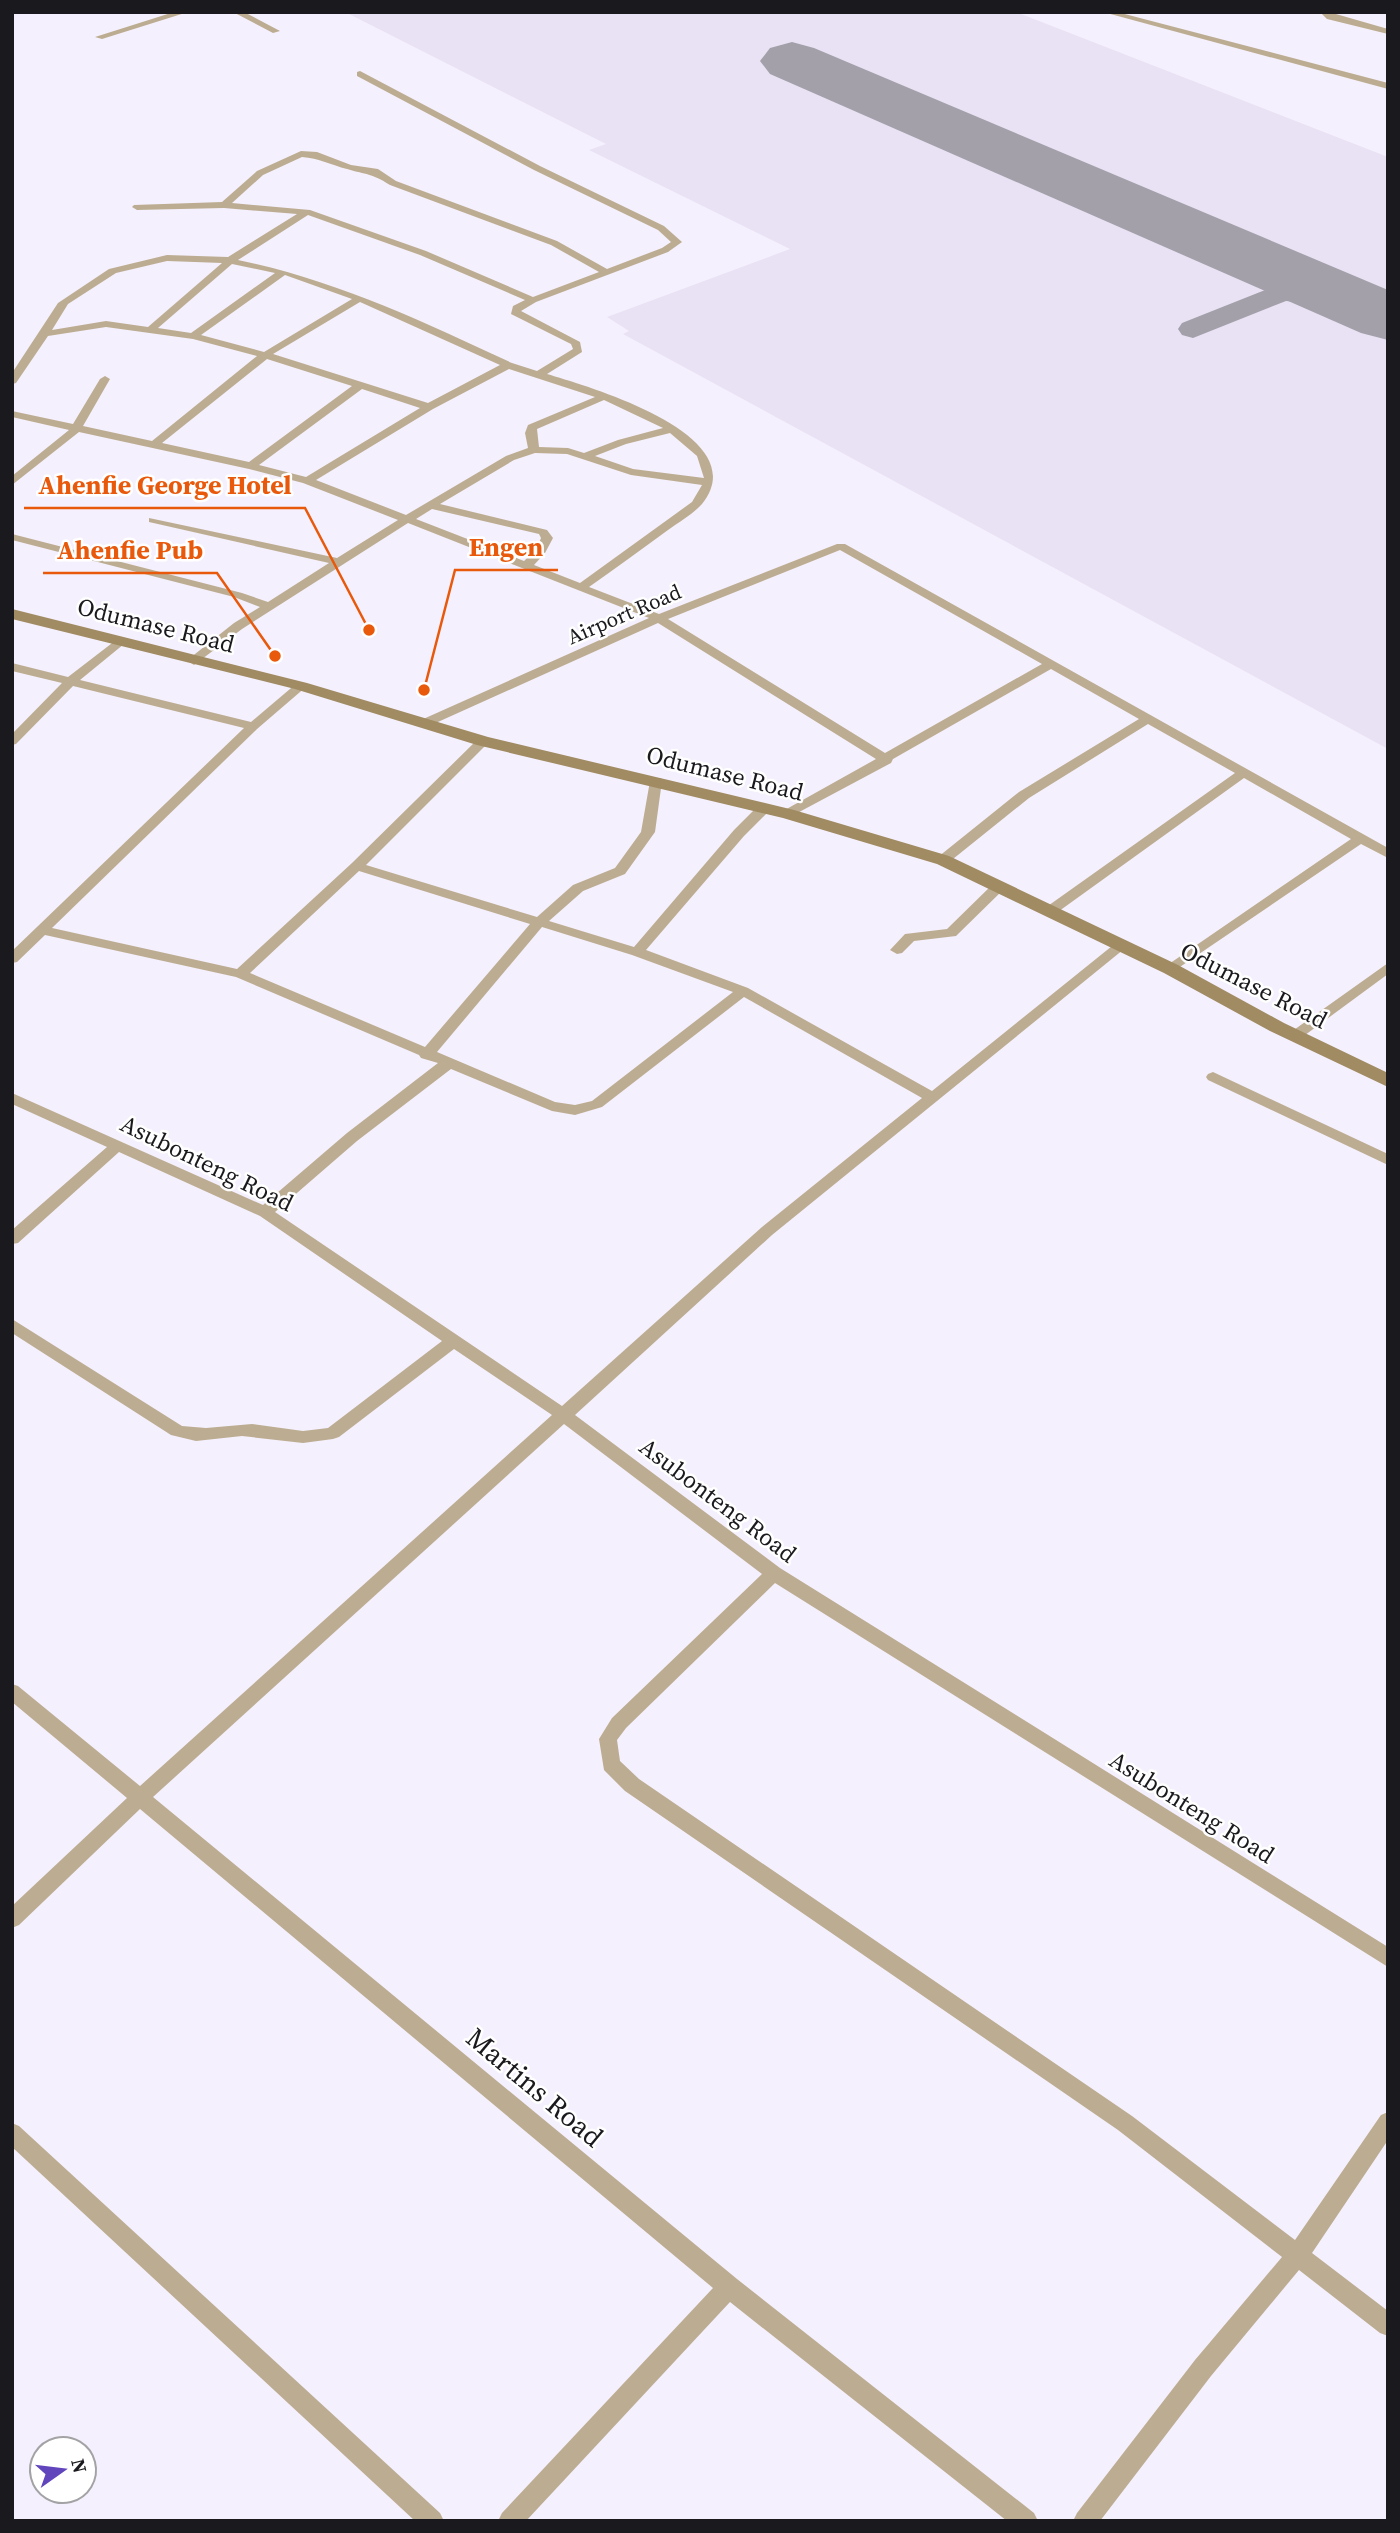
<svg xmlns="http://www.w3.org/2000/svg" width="1400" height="2533" viewBox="0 0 1400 2533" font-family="'Source Serif 4',serif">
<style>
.built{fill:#e9e2f5}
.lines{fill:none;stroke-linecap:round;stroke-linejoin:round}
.taxiway{fill:#a3a0a9;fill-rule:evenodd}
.runway{fill:#a3a0a9;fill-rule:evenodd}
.minor{fill:#bcad92;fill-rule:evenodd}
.secondary{fill:#a08b62;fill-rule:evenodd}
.labels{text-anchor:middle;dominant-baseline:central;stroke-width:5;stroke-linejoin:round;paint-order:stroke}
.far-street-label{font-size:21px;fill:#1a191d;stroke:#fff}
.street-label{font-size:24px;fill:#1a191d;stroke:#fff}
.near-street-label{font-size:28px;fill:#1a191d;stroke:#fff}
.leader{fill:none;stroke:#e8590c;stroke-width:2.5}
.callout-dot{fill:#e8590c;stroke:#fff;stroke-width:2.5}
.callout-label{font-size:26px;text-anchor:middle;font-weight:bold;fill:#e8590c;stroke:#fff;stroke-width:5;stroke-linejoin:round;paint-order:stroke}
</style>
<rect width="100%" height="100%" fill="#f5f0fd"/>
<path class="built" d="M345,12H1016L1388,157V749L623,334L629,331L607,317L790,249L589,150L606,144Z"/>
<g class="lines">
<path class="taxiway" d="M1283,283L1351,291L1356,297L1351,303L1341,306L1286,301L1193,338L1182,335L1178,329L1182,323Z"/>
<path class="runway" d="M792,42L814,48L1388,290V340L1361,333L770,74L760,61L770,48Z"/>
<path class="minor" d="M174,12H188L102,39L95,37Z
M233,12H244L280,31L273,33Z
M1103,12H1117L1388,83V89Z
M1320,12H1329L1388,29V34L1327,19Z
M360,71L540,166L664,226L682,242L668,252L536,302L521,311L580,342L582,352L547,374C590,387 757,435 702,504C693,514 679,522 668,530C642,549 616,568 589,587L659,614L837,544H845L1388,848V858L1361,844L1171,973L1166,972L1164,969L1166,966L1351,839L1244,778L1055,914H1045L1043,911L1045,908L1235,773L1148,724L1029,798L948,863H938V857L1019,792L1139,719L1051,669L893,759L891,763L788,818L783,817V811L876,759L658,623L429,726H421V720L649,618L408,523L242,629L194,665L188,661L190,658L234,623L260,607L234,597L12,540V534L242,593L268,602L329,563L149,522V518L337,558L398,520L303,483L249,469L79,432L12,485V476L69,430L12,417V411L73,424L100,379L105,376L110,379L83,426L152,441L257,356L193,339L106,327L48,336L16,383L12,384V373L58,303L109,269L167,255L228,257L297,214L224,208L137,210L132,207L134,205L222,202L257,171L301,151L317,152L351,165L378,169L396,181L557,241L607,269L662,248L671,242L658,230L534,170L357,76V72ZM302,157C319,158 331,165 347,169C367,175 371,173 390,185L551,245L599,272L533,297L426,251L310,210L232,203L263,175ZM308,215L420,255L525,300L513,306L511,314L571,344L573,349L537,371L512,363C422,321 335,280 238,260ZM167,261L222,263L148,327L106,321L52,330L68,304L116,273ZM232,264L275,273L191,333L158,328ZM285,275L352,299L264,352L201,335ZM360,302L500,365L428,403L273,354ZM267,359L352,386L249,462L162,443ZM509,369L595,397L528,425L525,433L528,448L506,456L406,515L316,480L433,409ZM362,389L420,408L306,477L259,465ZM604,400L663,428L618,440L584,453L568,448L539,447L537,429ZM670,433L697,456L704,478L633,469L595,456L626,444ZM535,453L567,454L631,475L702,485L692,502L580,583L534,565L545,553L553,538L547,530L440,504L514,460ZM432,509L539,534L541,538L536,550L524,561L416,519ZM840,550L1042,664L885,753L668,619Z
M120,637L124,638V644L80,680L251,722L297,683L301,682L307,686L257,729L52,928L237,969L352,863L479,738L483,737L489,741L487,744L366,865L537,917L573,885L615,868L641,832L650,781L651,778H661L662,781L655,832L625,874L583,891L549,921L634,947L734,830L759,805H769V811L744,836L646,950L748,988L932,1091L1117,942H1127L1129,945L772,1235L575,1415L780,1568L1388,1947V1967L775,1583L626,1728L617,1740L620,1761L639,1779L1132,2116L1295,2240L1381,2115L1388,2112V2140L1312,2253L1388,2311V2336L1380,2333L1299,2270L1211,2376L1100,2521H1073L1077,2513L1195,2360L1282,2257L1118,2130L625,1791L604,1770L599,1739L612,1718L762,1574L564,1424L153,1797L737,2279L1034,2513L1038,2521H1007L730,2302L526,2521H498L502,2513L713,2288L140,1809L19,1925L12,1928V1906L127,1798L12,1702V1684L18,1686L140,1786L552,1415L454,1349L339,1437L333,1439L303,1443L242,1436L196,1441L171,1435L12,1333V1319L182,1426L206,1428L252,1424L303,1431L328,1428L442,1341L260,1216L119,1152L18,1243L12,1244V1230L107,1147L12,1104V1093L263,1205L347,1133L438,1063L421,1058L419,1055L236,977L45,935L17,962L12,963V951L244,728L73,686L16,744L12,745V734L62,683L12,671V663L68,677ZM359,871L530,924L425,1047L250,973ZM542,927L632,955L733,992L592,1101L575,1105L555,1102L437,1052ZM744,997L922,1098L762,1227L562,1406L275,1212L357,1141L451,1069L552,1111L575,1115L602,1107Z
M999,882L1006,886L1004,889L956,936L914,941L902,953L897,954L890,950L905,934L947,929L994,883Z
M1388,963V974L1301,1038H1291L1289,1035L1291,1032Z
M1213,1072L1388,1154V1165L1208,1080L1206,1077L1208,1074Z
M12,2123L19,2126L440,2513L444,2521H415L12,2147Z"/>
<path class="secondary" d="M12,609L307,683L488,737L794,810L949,856L1178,965L1284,1023L1388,1073V1087L1270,1031L1164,973L937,864L783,818L477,745L295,689L12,619Z"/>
</g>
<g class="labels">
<g class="far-street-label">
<text transform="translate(624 614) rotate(-23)">Airport Road</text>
</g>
<g class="street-label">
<text transform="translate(156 625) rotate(14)">Odumase Road</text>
<text transform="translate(725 773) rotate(14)">Odumase Road</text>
<text transform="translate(1254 985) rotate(27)">Odumase Road</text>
<text transform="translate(207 1163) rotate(26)">Asubonteng Road</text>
<text transform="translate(718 1500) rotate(37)">Asubonteng Road</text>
<text transform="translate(1192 1807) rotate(32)">Asubonteng Road</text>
</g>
<g class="near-street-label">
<text transform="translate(535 2087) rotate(40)">Martins Road</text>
</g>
</g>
<path class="leader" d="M369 630L305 508H24M424 690L455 570H558M275 656L217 573H43"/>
<g class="callout-dot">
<circle cx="369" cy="630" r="7"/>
<circle cx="424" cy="690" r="7"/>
<circle cx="275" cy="656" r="7"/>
</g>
<g class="callout-label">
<text x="165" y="494">Ahenfie George Hotel</text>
<text x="506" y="556">Engen</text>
<text x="130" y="559">Ahenfie Pub</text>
</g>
<rect width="1400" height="2533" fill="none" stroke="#1a191d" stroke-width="28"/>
<g transform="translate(63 2470) rotate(76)"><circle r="33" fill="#ffffff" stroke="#a3a3a5" stroke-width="2"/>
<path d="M0-5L12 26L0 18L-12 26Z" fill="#6145bd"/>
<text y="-10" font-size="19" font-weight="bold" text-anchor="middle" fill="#1a191d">N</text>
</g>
</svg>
